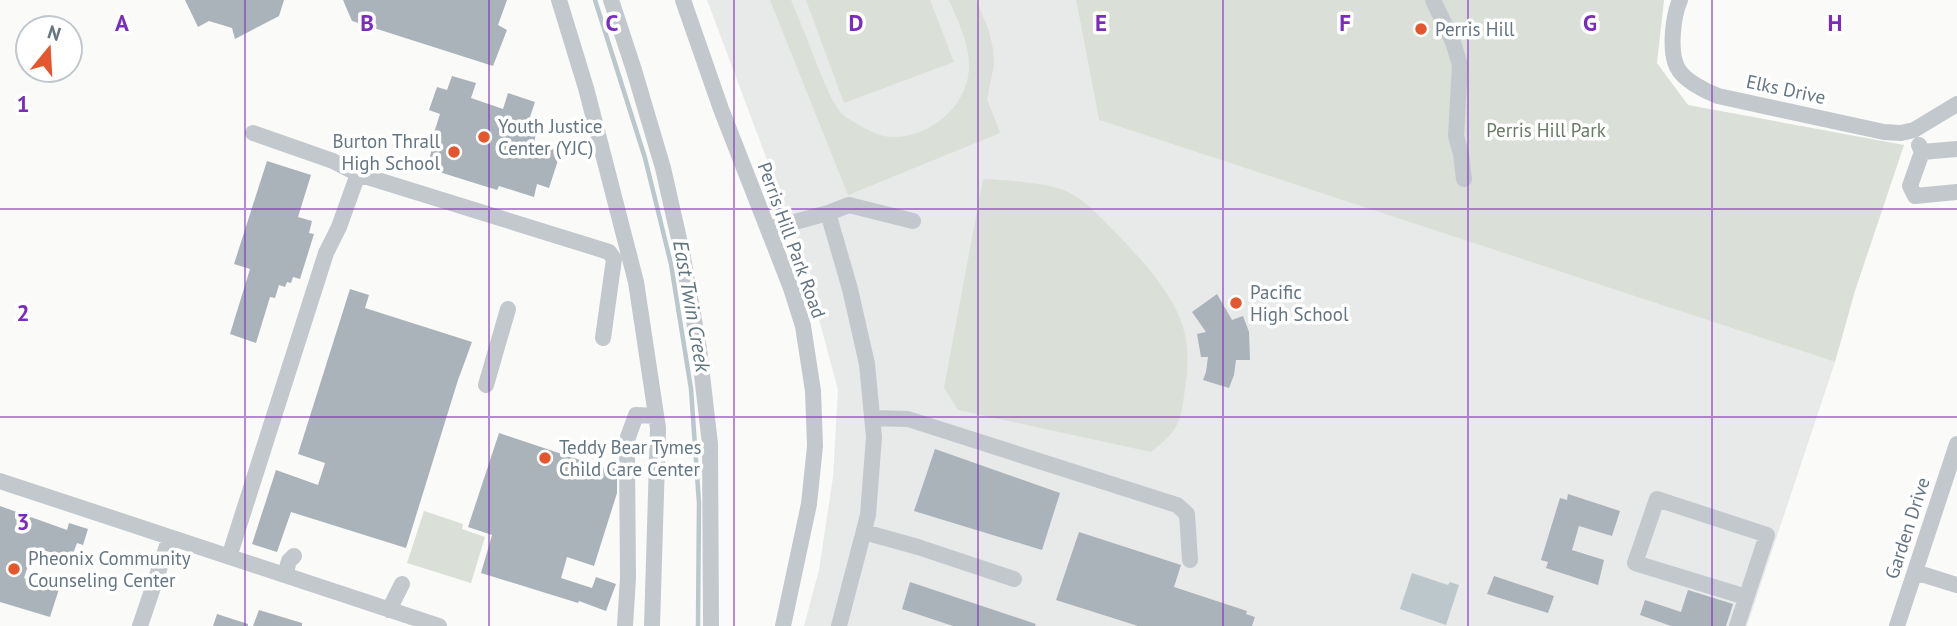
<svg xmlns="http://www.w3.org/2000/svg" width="1957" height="626" viewBox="0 0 1957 626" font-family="'PT Sans',sans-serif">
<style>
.built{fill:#e8e9e9}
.green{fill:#dadfd7}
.water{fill:#bbc7cb}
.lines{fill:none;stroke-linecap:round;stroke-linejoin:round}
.stream{stroke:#bbc7cb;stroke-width:4.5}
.building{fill:#aab3b9}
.minor{stroke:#c3c8cc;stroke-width:16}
.grid{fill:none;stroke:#7b2cbf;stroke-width:2;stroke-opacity:0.55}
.poi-dot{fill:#e4572e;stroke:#fff;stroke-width:2.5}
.labels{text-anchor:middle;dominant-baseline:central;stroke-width:7;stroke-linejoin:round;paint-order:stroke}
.poi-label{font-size:19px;fill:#657683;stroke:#fff;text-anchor:start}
.street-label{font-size:19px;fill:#657683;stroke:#fff}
.park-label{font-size:19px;fill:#687a64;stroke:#fff}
.water-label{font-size:21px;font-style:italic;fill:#60757c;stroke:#fff}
.grid-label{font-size:23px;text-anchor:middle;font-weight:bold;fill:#7b2cbf;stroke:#fff;stroke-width:7;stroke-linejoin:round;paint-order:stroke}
</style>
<rect width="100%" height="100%" fill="#fafaf8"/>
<path class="built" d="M707,0H1076L1099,120L1835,362L1747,626H804L819,570L833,477L838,390L799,245Z"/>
<path class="green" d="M770,0H791C800,22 809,43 817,65C824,81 830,99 841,113C846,118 853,121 859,125C866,129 876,134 883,136C920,143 962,113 968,77C973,50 959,24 949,0H976L989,31L993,49L994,65L987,99L1000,133L848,195Z
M806,0H930L954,62L844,103Z
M1076,0H1664L1657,63L1688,105L1904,145L1855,291L1835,362L1099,120Z
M983,179C1004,180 1050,183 1068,192C1086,201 1099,216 1113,230C1139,257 1178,297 1185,335C1189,353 1188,371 1185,389C1180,424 1179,430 1151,452L958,410L944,388Z
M424,511L463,524L462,529L485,537L471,583L407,563Z"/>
<path class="water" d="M1412,573L1448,585L1450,582L1459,585L1446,625L1400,609Z"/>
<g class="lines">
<path class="stream" d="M595,0L645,158L671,264L691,389L699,503L698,626"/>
</g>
<path class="building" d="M185,0H284L279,16L235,39L232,28L209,21L198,27Z
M343,0H507L498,25L507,30L493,66L352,21Z
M452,76L476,83L471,98L503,109L508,93L535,102L530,117L540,120L534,142L561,151L549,188L537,184L534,197L499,186L497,190L436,171L437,166L428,163L434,142H431L440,114L429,110L437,87L447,90Z
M267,161L311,175L298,217L312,221L309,233L314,234L300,279L293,277L291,283L287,282L285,287L279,285L275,298L270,297L256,343L230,334L250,269L234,264Z
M350,289L369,295L365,308L472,342L458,380L406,548L291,512L277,552L252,544L276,470L318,485L325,463L298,454Z
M1217,294L1232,320L1243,316L1249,332L1250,360H1236L1234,375L1229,388L1203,380L1206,372L1208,357H1201L1197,334L1206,332L1192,312Z
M499,433L604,468L605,466L617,469V493L594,566L567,557L561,578L592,588L596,577L616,584L606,611L579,601L578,603L481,573L492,535L468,527Z
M935,449L1060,493L1042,550L914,511Z
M1568,494L1620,511L1612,536L1579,526L1572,550L1604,560L1598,585L1546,568L1548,562L1541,560L1560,498L1567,500Z
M0,506L67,530L69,523L88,529L83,545L77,543L71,559L34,547L24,578L59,589L50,617L0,602Z
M1079,532L1181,565L1174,587L1247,611L1246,614L1255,617L1252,626H1138L1056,600Z
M1494,576L1554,596L1548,613L1487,594Z
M910,582L1036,624L1035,626H953L902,609Z
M1688,590L1733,604L1726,626H1671L1640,615L1645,600L1681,612Z
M259,610L302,623V626H253Z
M217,614L248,624V626H213Z"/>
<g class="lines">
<path class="minor" d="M559,0L586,88L636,282L658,428L652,626
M611,0L634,70L663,168L682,252L699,349L710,444L711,626
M683,0L721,109L791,288L803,326L813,391L815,446L809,504L783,626
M1433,0L1453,42L1460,65L1456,136L1461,154L1464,179
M1680,0C1673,16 1669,51 1677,67C1683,80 1705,91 1718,96L1884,132L1901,133L1914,130L1957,104
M253,133L333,161L358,174
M1919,145L1922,152L1957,149
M1922,152L1910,186L1915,196L1957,192
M828,213L850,289L867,364L874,437L868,515L839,626
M769,229L828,213L849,205L913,221
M486,385L508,309
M872,418L908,419L1177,505L1187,514L1190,560
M0,481L439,626
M864,532L918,547L1014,579
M229,557L326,253L339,227L358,174L609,252L614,259L603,338
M1915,572L1957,585
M285,575L289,561L294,556
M389,610L402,584
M140,626L170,537
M625,626L628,578L627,454L628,437L636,415L656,416
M1737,626L1767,535L1657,499L1635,563L1746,597
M1897,626L1957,444"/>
</g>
<path class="grid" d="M245,0V626M489,0V626M734,0V626M978,0V626M1223,0V626M1468,0V626M1712,0V626M0,209H1957M0,417H1957"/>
<g class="poi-dot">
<circle cx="1421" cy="29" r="7"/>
<circle cx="484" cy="137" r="7"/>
<circle cx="454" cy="152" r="7"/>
<circle cx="1236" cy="303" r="7"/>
<circle cx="545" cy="458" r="7"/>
<circle cx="14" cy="569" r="7"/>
</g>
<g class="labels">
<g class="poi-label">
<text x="1435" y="29">Perris Hill</text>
<text x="498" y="126">Youth Justice<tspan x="498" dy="22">Center (YJC)</tspan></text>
<text x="440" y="141" text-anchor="end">Burton Thrall<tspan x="440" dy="22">High School</tspan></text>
<text x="1250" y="292">Pacific<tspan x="1250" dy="22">High School</tspan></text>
<text x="559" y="447">Teddy Bear Tymes<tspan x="559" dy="22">Child Care Center</tspan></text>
<text x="28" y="558">Pheonix Community<tspan x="28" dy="22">Counseling Center</tspan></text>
</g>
<g class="street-label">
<text transform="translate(1786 89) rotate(12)">Elks Drive</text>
<text transform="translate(792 240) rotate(70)">Perris Hill Park Road</text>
<text transform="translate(1907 528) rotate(-72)">Garden Drive</text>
</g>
<g class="park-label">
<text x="1546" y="130">Perris Hill Park</text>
</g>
<g class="water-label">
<text transform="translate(692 306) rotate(80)">East Twin Creek</text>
</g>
</g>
<g class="grid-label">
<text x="122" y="31">A</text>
<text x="367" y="31">B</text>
<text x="612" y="31">C</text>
<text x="856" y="31">D</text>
<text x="1101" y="31">E</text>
<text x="1345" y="31">F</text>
<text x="1590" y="31">G</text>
<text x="1835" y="31">H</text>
<text x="23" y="112">1</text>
<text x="23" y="321">2</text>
<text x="23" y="530">3</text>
</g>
<g transform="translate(49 49) rotate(18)"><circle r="33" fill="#ffffff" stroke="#c1c8cd" stroke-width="2"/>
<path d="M0-5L12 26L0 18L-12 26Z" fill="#e4572e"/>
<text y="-10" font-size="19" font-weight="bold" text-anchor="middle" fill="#657683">N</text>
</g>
</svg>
